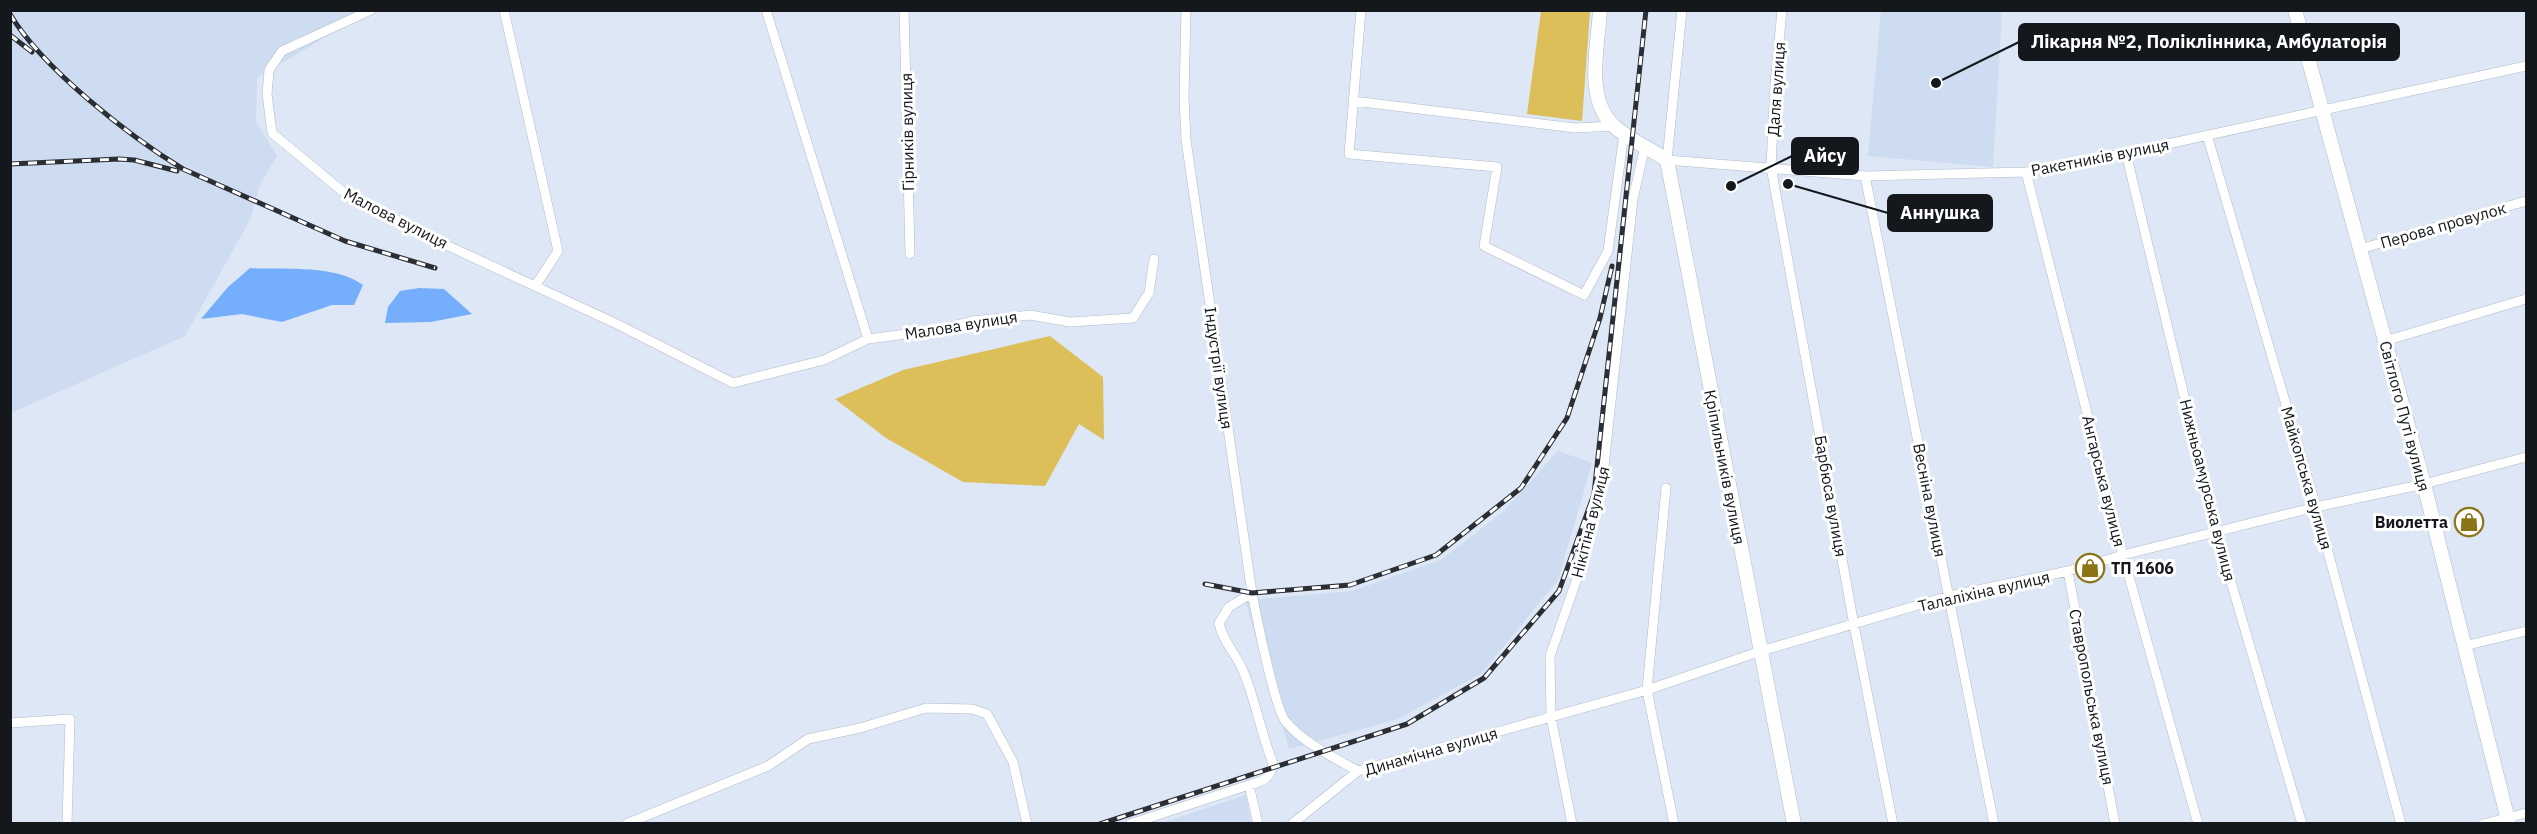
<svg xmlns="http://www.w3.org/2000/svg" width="2537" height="834" viewBox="0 0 2537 834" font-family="'IBM Plex Sans',sans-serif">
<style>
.built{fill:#cddcf0}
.green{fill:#ddbf5a}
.water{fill:#75affc}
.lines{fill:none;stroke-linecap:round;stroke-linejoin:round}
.street-casing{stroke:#b2bbc9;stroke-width:10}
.secondary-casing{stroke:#b2bbc9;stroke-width:15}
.street{stroke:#fff;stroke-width:9}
.secondary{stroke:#fff;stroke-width:14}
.rail-casing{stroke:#2b2e35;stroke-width:5}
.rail{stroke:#fff;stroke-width:3;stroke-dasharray:9;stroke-linecap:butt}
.labels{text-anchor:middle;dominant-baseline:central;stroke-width:6;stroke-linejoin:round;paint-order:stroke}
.street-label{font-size:16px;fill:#14171c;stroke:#fff}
.poi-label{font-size:16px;font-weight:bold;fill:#14171c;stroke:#fff;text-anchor:end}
.leader{fill:none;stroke:#14171c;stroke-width:2}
.callout-dot{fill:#14171c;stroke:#fff;stroke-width:2}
.callout{fill:#14171c;stroke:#14171c;stroke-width:2}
.callout-label{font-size:18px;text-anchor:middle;font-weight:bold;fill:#fff}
</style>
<rect width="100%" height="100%" fill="#dde7f5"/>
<path class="built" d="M11,11H369L257,78L256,121L277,156L260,184L251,218L185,336L11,413Z
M1881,11H2002L1993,167L1868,156Z
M1558,451L1592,463L1558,580L1482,673L1398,719L1289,749L1245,600L1352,591L1441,560L1504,511Z
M1246,795L1251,823H1162Z"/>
<path class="green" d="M1541,11H1590L1582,121L1527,114Z
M1050,336L1103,377L1104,440L1079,424L1045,486L963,482L886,438L835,399L903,370Z"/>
<path class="water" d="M250,268C285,270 334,264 363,285L354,305H332L282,322L242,314L201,319L228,287Z
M419,288L444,289L472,314L431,322L385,323L388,307L400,291Z"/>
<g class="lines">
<g class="street-casing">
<path id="street" d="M371,10L282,51L269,70L267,94L272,133L342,191L429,237L619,325L733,383L824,360L868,339L937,330L972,321L1030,315L1070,322L1133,318L1149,293L1154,259
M504,10L558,251L536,285
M766,10L868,339
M904,10L910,254
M1186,10L1184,97L1186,140L1252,593C1256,614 1275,710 1286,722C1304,743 1334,758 1358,771
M1361,10L1349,154L1497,167L1484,246L1584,295L1608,251L1624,134
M1682,10L1667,160L1865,176L2026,172L2126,153L2526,66
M1782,10L1775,84L1771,167L1854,625L1893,824
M1353,101L1575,128L1614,126
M2207,135L2316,507L2401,824
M2126,153L2217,534L2302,824
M2026,172L2123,555L2198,824
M1865,176L1994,824
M2360,249L2526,201
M2385,341L2526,299
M1666,488L1647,690L1674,824
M2068,571L2115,824
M2464,646L2526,631
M10,723L70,719L67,824
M1249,785C1263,781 1271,779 1273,763C1261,734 1256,702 1244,673C1237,654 1223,643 1219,623L1229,607L1252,593
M626,824L768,766L808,739L860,728L926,708L972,709L987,714L1013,762L1027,824
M1130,824L1249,785L1258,824
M1292,824L1358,771L1647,690L1761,651L1949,596L2068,571L2123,555L2316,507L2424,484L2526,457
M1572,824L1551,717L1550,656L1580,570L1602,484L1633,199L1645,146
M2483,824L2526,813"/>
</g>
<g class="secondary-casing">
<path id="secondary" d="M1600,10C1598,47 1584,100 1615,127C1630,140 1650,149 1667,160L1794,824
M2295,10L2424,484L2509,824"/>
</g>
<use href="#street" class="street"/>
<use href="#secondary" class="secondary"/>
<g class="rail-casing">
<path id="rail" d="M10,14C42,68 129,136 183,169L345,241L435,268
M10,35L32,52
M10,164L119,159L134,160L177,171
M1205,584L1252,593L1350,585L1436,555L1521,488L1567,418L1600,318L1612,266
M1100,824L1407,724L1484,678L1559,591L1594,494L1646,10"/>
</g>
<use href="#rail" class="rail"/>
</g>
<defs>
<g id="shop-ring" transform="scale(1.5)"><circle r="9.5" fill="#fff" stroke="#8c7418" stroke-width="1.5"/><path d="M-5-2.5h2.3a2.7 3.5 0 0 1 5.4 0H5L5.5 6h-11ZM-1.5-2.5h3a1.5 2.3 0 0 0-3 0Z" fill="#8c7418"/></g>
</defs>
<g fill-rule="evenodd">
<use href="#shop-ring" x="2469" y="522"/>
<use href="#shop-ring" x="2090" y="568"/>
</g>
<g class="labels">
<g class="street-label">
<text transform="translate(1776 89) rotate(-86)">Даля вулиця</text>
<text transform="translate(907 132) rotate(-91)">Гірників вулиця</text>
<text transform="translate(2100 157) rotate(-11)">Ракетників вулиця</text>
<text transform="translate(396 218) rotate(27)">Малова вулиця</text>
<text transform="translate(2443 225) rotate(-16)">Перова провулок</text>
<text transform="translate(961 325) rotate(-9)">Малова вулиця</text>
<text transform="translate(1219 368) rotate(82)">Індустрії вулиця</text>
<text transform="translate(2405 416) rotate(75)">Світлого Путі вулиця</text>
<text transform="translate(1725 467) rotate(79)">Кріпильників вулиця</text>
<text transform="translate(2307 478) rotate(74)">Майкопська вулиця</text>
<text transform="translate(2104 481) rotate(76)">Ангарська вулиця</text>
<text transform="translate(2208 490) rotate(76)">Нижньоамурська вулиця</text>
<text transform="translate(1831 496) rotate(80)">Барбюса вулиця</text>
<text transform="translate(1930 500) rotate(79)">Весніна вулиця</text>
<text transform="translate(1590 522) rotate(-76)">Нікітіна вулиця</text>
<text transform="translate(1984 591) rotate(-13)">Талаліхіна вулиця</text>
<text transform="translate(2092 697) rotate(79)">Ставропольська вулиця</text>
<text transform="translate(1431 751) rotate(-16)">Динамічна вулиця</text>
</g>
<g class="poi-label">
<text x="2448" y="522">Виолетта</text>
<text x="2111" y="568" text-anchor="start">ТП 1606</text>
</g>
</g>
<path class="leader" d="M1936 83L2019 42M1731 186L1792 156M1788 184L1888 213"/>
<g class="callout-dot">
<circle cx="1936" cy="83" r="6"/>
<circle cx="1731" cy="186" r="6"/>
<circle cx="1788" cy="184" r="6"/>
</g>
<g class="callout">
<rect x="2019" y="24" width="380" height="36" rx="6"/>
<rect x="1792" y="138" width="66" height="36" rx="6"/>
<rect x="1888" y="195" width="104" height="36" rx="6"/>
</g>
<g class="callout-label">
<text x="2209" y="48">Лікарня №2, Поліклінника, Амбулаторія</text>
<text x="1825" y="162">Айсу</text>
<text x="1940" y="219">Аннушка</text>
</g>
<rect width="2537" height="834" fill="none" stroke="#14171c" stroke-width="24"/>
</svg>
